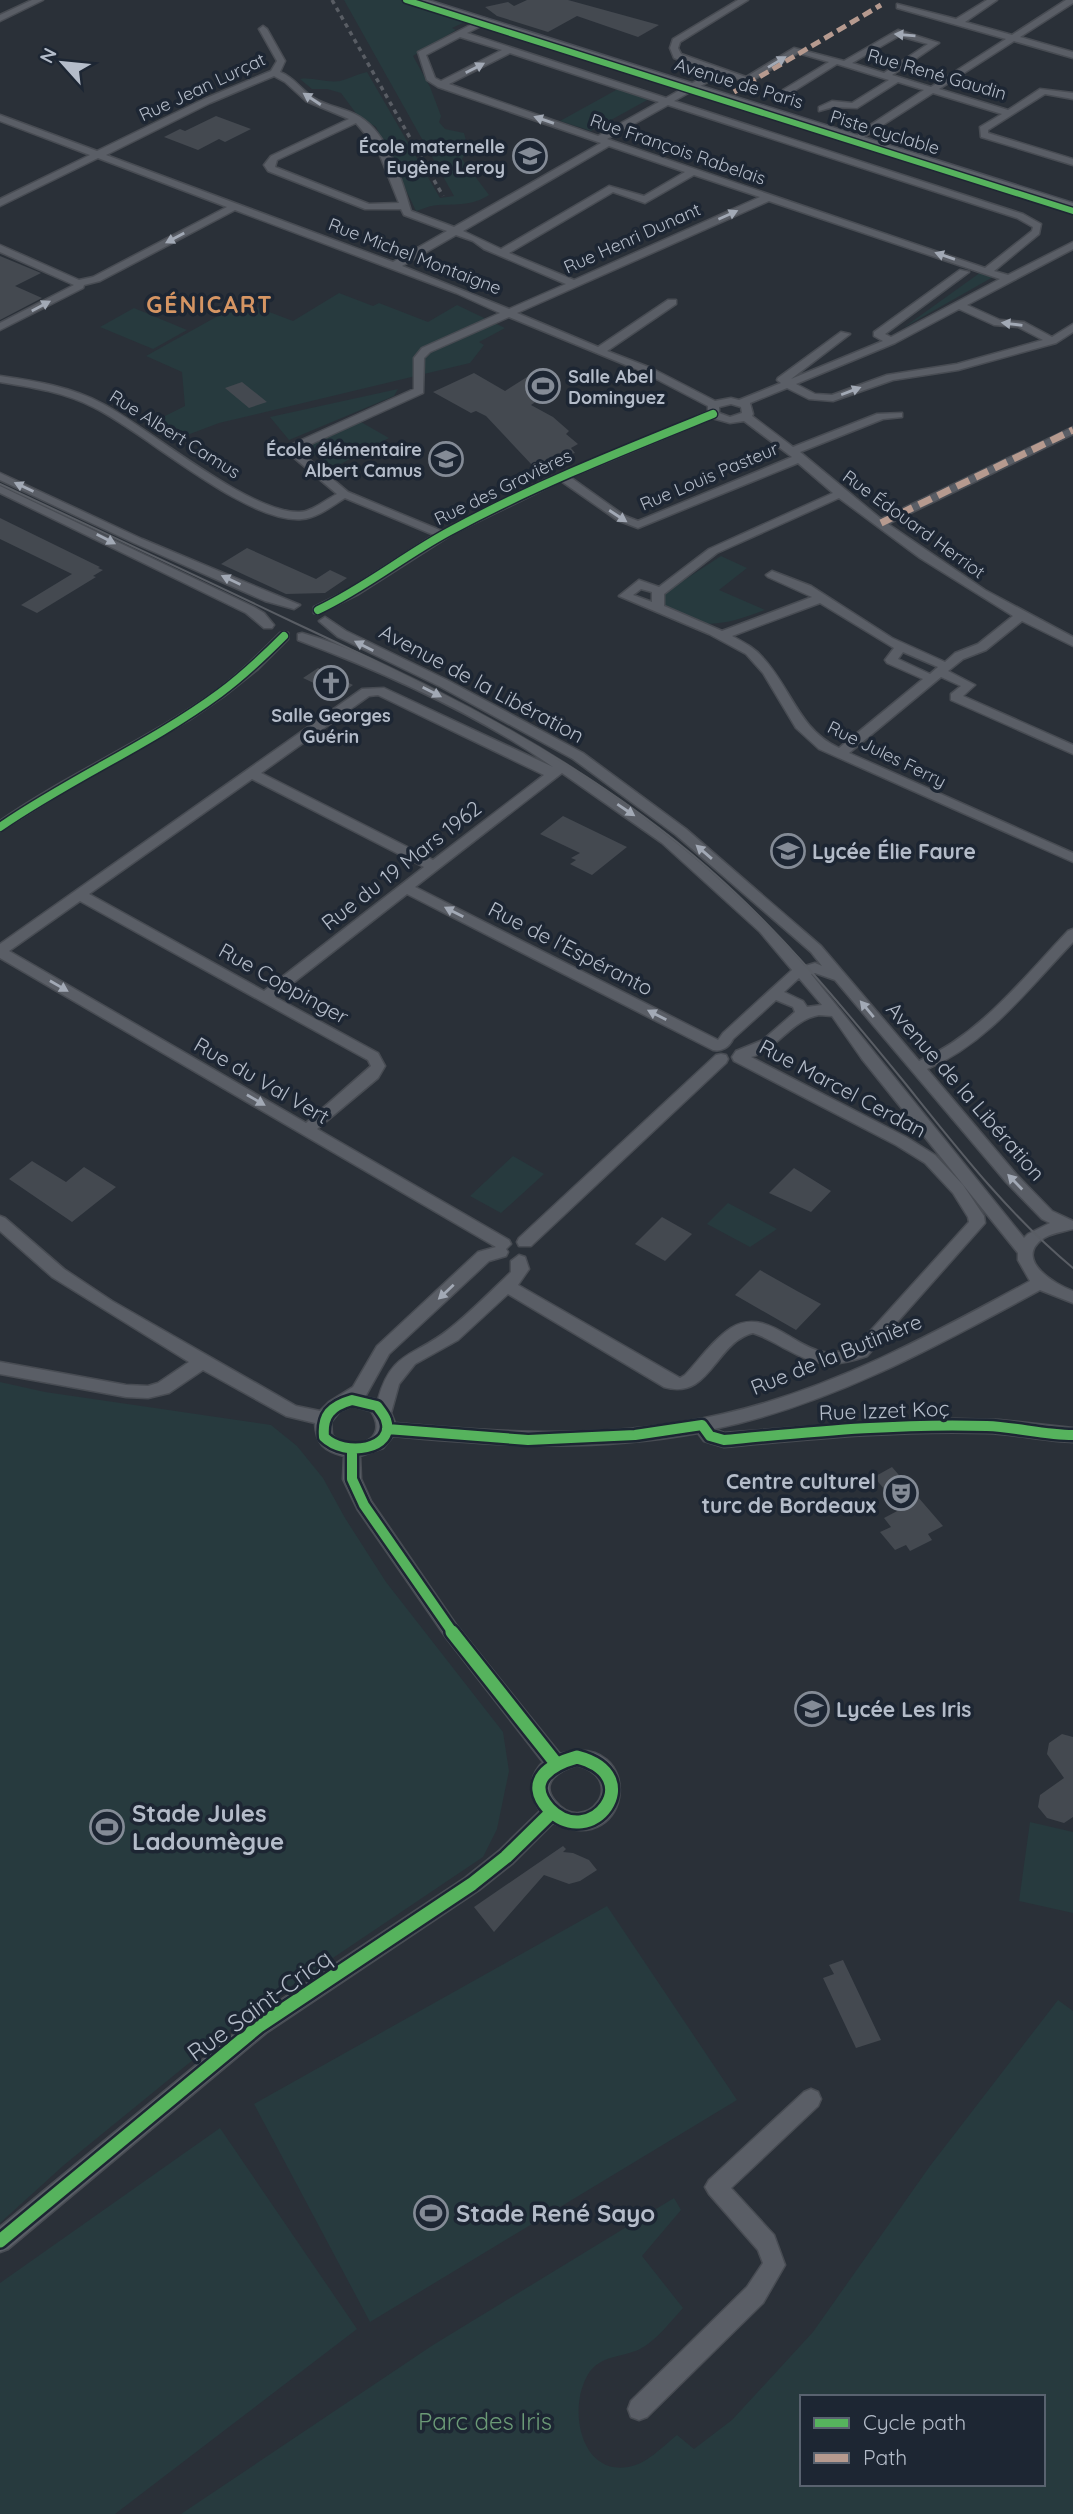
<svg xmlns="http://www.w3.org/2000/svg" width="1073" height="2514" viewBox="0 0 1073 2514" font-family="Quicksand,sans-serif">
<style>
.green{fill:#273a3e;fill-rule:evenodd}
.building{fill:#444950}
.lines{fill:none;stroke-linecap:round;stroke-linejoin:round}
.minor-casing{stroke:#484c53;stroke-width:3}
.major-casing{stroke:#484c55;stroke-width:3}
.minor{fill:#5a5e66;fill-rule:evenodd}
.major{fill:#5c6168;fill-rule:evenodd}
.tram{stroke:#595d64;stroke-width:2}
.rail{stroke:#595d64;stroke-width:3.5;stroke-dasharray:4.5 4.5;stroke-linecap:butt}
.quiet-far1{stroke:#b69a8f;stroke-width:5;stroke-dasharray:10 5;stroke-linecap:butt}
.quiet{stroke:#b69a8f;stroke-width:7;stroke-dasharray:14 7;stroke-linecap:butt}
.cycleway-far3-casing{stroke:#1d2633;stroke-width:9}
.cycleway-far2-casing{stroke:#1d2633;stroke-width:11}
.cycleway-far1-casing{stroke:#1d2633;stroke-width:15}
.cycleway-casing{stroke:#1d2633;stroke-width:18}
.cycleway-far3{stroke:#56b35d;stroke-width:6}
.cycleway-far2{stroke:#56b35d;stroke-width:8}
.cycleway-far1{stroke:#56b35d;stroke-width:10}
.cycleway{stroke:#56b35d;stroke-width:13}
.oneway{fill:#a2a9b5}
.labels{text-anchor:middle;dominant-baseline:central;stroke-width:7;stroke-linejoin:round;paint-order:stroke}
.far-street-label{font-size:18px;fill:#b4bcc9;stroke:#1d2633}
.far-poi-label{font-size:18px;font-weight:bold;fill:#b4bcc9;stroke:#1d2633;text-anchor:end}
.street-label{font-size:21px;fill:#b4bcc9;stroke:#1d2633}
.poi-label{font-size:21px;font-weight:bold;fill:#b4bcc9;stroke:#1d2633;text-anchor:start}
.far-district-label{font-size:23px;font-weight:bold;letter-spacing:2px;fill:#d59563;stroke:#1d2633}
.near-poi-label{font-size:24px;font-weight:bold;fill:#b4bcc9;stroke:#1d2633;text-anchor:start}
.near-street-label{font-size:24px;fill:#b4bcc9;stroke:#1d2633}
.near-park-label{font-size:24px;fill:#6b9a76;stroke:#1d2633}
</style>
<rect width="100%" height="100%" fill="#2a3038"/>
<path class="green" d="M344,0H402L467,21L452,28L456,30L413,56L430,87L441,116L439,122L445,129L464,133L468,148L462,159L489,195C472,206 457,204 439,205C431,205 423,209 416,211L376,127L358,116L341,93L327,89H312L300,79C314,77 326,83 340,81C349,79 357,74 367,72L440,198L454,196Z
M618,89L649,99L591,131L560,121Z
M981,272L993,277L903,328Z
M339,293L373,306L379,303L428,322L457,305L505,328L479,342L484,345L470,363L219,423L174,440L155,421L185,406L182,372L146,356L243,302L293,321Z
M134,308L187,330L153,349L100,327Z
M398,389L394,396L289,440L270,417Z
M361,422L389,438L335,467L303,448Z
M721,556L747,568L719,590L765,610C725,625 697,634 662,603L663,594Z
M513,1156L544,1174L501,1213L470,1196Z
M728,1203L777,1229L750,1247L707,1224Z
M0,1382L45,1392L271,1425L297,1446L323,1478L345,1518L386,1582L503,1732L509,1771L497,1829L483,1857L248,2015L64,2165L0,2223Z
M1030,1822L1073,1832V1913L1019,1901Z
M607,1906L737,2100L370,2322L254,2104Z
M1058,2000L1073,2011V2514H181L433,2345L674,2198L681,2210L642,2256L683,2308C671,2321 656,2341 640,2349C624,2357 604,2355 591,2370C566,2403 579,2476 628,2467C647,2464 662,2447 677,2435L694,2449L732,2420L813,2332L930,2166ZM802,2397H1043V2484H802Z
M220,2128L357,2329L115,2514H0V2283Z"/>
<path class="building" d="M527,0H568L659,25L638,37L577,16L548,32L497,16L485,7L508,2L514,6Z
M216,116L251,129L225,142L219,139L198,150L164,137L180,129L185,131Z
M0,256L41,273L15,286L42,298L0,320Z
M474,373L505,391L527,377H534L557,387L531,405L553,417L569,431L566,434L578,444L571,448L575,453L532,465L486,416L476,411L471,413L433,392Z
M242,382L267,402L249,408L225,388Z
M0,518L100,567L98,568L103,570L93,576L96,577L37,613L21,605L72,574L0,539Z
M247,548L316,579L330,570L347,578L325,593L286,594L221,564Z
M318,668L335,676L353,685L335,698L314,688L318,685L303,678Z
M563,816L627,847L592,875L570,864L576,860L571,858L580,853L540,834Z
M32,1161L66,1182L84,1167L116,1187L72,1222L9,1179Z
M794,1168L831,1191L811,1212L769,1193Z
M662,1217L692,1234L665,1261L635,1244Z
M760,1270L797,1291L821,1304L796,1330L735,1295Z
M892,1467L943,1526L928,1534L932,1540L910,1551L906,1545L895,1550L880,1532L891,1527L884,1518L901,1509L874,1477Z
M1062,1734L1073,1737V1817L1064,1823L1047,1818L1038,1807L1040,1795L1064,1778L1047,1754L1049,1743Z
M563,1846L566,1849L563,1852L573,1853L589,1860L597,1870L580,1881L569,1884L544,1875L494,1932L474,1907Z
M843,1960L881,2040L856,2048L823,1978L834,1974L829,1965Z"/>
<g class="lines">
<g class="minor-casing">
<path id="minor" d="M32,0H43L0,21V15Z
M738,0H748L680,42L678,48L681,54L746,77L794,48L844,61L898,30L939,43L892,75L931,87L1006,39L897,8V4L956,19L987,0H997L965,22L1012,35L1066,0H1073V3L1020,37L1073,52V58L1014,41L939,89L1008,110L1040,89L1073,93V99L1045,94L988,130V133L1073,159V165L981,137L980,127L1002,114L933,93L864,137H858V133L924,90L898,82L857,108L833,107L819,111V107L832,101L852,103L889,80L837,64L789,94H783V90L829,62L798,53L750,82L720,75L674,101L1023,214L1041,224L1039,234L994,271L1008,275L1073,242V249L967,305L1000,320L1024,322L1052,337L1073,324V332L1056,343L958,370L893,380L833,401L809,399L787,388L750,403L753,414L752,416L793,447L877,414L902,413V417L883,419L800,452L881,519L1073,427V434L888,524L985,590L1073,637V646L1022,621L986,650L963,659L948,671L975,685L963,696L1073,745V754L951,700V694L961,686L941,677L849,753L1073,853V862L819,749L796,728L763,673L746,654L709,634L619,596L639,580L659,587L709,549L833,493L798,463L638,528L617,520L561,481L454,533L357,595L318,614L314,613V607L348,590L434,535L345,498C332,506 317,518 302,519C246,524 145,432 93,407C64,392 31,387 0,382V376C35,381 72,387 103,404C150,429 249,513 299,512C312,512 325,500 337,494L286,451V447L414,389V358L422,348L500,313L456,293L235,210L100,281L84,285L83,288L0,330V323L74,285L0,252V245L79,280L93,277L227,207L98,158L0,206V199L90,155L0,121V115L97,151L204,99L271,71L277,61L259,29L263,26L267,29L285,61L280,72C295,78 301,90 314,98C328,107 346,108 360,117C389,135 402,181 411,211L454,227L601,143L438,87L427,80L418,52L484,18L487,19V23L467,33L666,98L712,72L674,58L670,48L673,39ZM899,36L928,44L884,73L852,63ZM460,37L502,50L441,81L435,78L426,55ZM510,53L659,102L598,136L449,84ZM274,76L285,82L306,101L349,119L271,156L264,165L268,171L365,209H401L404,215L447,231L393,262L106,155L210,103ZM668,105L1017,218L1033,227L1032,231L985,268L607,139ZM356,123L377,148L399,203L369,204L275,167L277,160ZM609,146L685,172L644,196L609,186L501,249L463,231ZM694,175L760,197L574,280L509,253L613,192L645,203ZM769,201L1000,279L891,337L885,334L969,272L960,270L874,332V336L883,341L791,379L850,334L841,332L778,378L777,380L781,383L739,400L731,398L715,401L651,368L607,351L676,304V300H668L598,347L517,313ZM456,235L473,241L484,249L566,284L509,309L402,266ZM959,309L994,325L1018,327L1043,340L957,364L887,375L832,395L815,394L796,384L895,343ZM509,317L643,372L708,406V412L543,481L442,531L348,492L298,450L423,393L424,358L430,352ZM731,404L741,407L742,413L730,417L719,413V407ZM712,418L730,423L744,421L792,457L638,521L625,516L570,477ZM839,498L920,558L1013,616L978,644L955,653L945,662L892,638L811,586L772,571L766,575L768,577L812,597L722,631L664,606V594L717,553ZM641,589L652,592V602L633,595ZM820,603L894,648L885,660L887,663L923,679L839,748C799,730 791,688 763,658C755,648 743,642 732,636ZM903,652L938,667L930,674L898,659Z
M0,473L142,539L300,605L294,609L265,601L134,543L0,480Z
M0,486L254,607L264,613L274,625L272,628H264L246,613L0,493Z
M325,617L346,631L447,680L583,753L686,829L821,946L919,1061C981,1034 1023,978 1068,931L1073,929V942C1028,989 988,1043 927,1069L1016,1174L1052,1211L1073,1221V1229C1062,1232 1050,1233 1041,1240C1015,1261 1056,1285 1073,1291V1303L1040,1290C937,1346 830,1405 714,1429L724,1433L856,1423L955,1419L999,1420L1073,1428V1442C1044,1441 1016,1434 987,1433C900,1430 811,1439 724,1447L704,1441L698,1433C596,1452 496,1446 393,1436L383,1448L360,1456L361,1479L371,1501L457,1626L560,1754C645,1729 636,1861 553,1823L513,1863L479,1890L266,2033L8,2249L0,2252V2227L252,2019L465,1878L499,1851L540,1811C529,1793 528,1777 543,1762L445,1636L358,1510L343,1479L344,1456C324,1451 316,1444 315,1423L286,1416L203,1370L169,1393L148,1398L126,1397L0,1374V1362L126,1385L148,1386L158,1383L189,1362L52,1277L0,1231V1216L5,1218L64,1269L112,1301L296,1406L320,1411L329,1402L353,1387L377,1346L478,1252L496,1247L0,958V944L362,689L384,688L553,767C475,713 386,673 298,640V634L302,633C346,645 388,667 429,687C569,757 702,847 805,966L815,963L822,966L811,952L676,835L573,759L439,686L338,637L319,621ZM378,695L544,775L433,860L261,773L369,696ZM562,773L662,843L760,932L792,970L723,1033L718,1040L415,887ZM252,779L424,867L264,991L89,894ZM407,894L713,1050C722,1052 729,1047 733,1039L776,1000L793,1007L795,1012L763,1040L736,1051L732,1057L734,1061L896,1145L925,1163L953,1193L968,1217L969,1222L855,1348C845,1351 834,1354 823,1352C792,1346 765,1307 731,1328C713,1340 700,1359 685,1375L680,1378L518,1285L529,1269L525,1257L519,1255L511,1261V1272C491,1291 470,1313 448,1330C414,1357 391,1351 378,1400L365,1397L389,1354L489,1261L506,1256L508,1252L506,1249L511,1244L509,1240L317,1129L378,1078L385,1066L378,1053L275,997ZM80,901L368,1060L371,1066L306,1123L9,951ZM815,973L835,980L1006,1182L1042,1219L1050,1223L1028,1234L1024,1238L811,974ZM799,978L822,1005L807,1007L803,1001L784,992ZM819,1015L832,1016L862,1059L1018,1253V1260L1030,1281C933,1334 832,1389 723,1414C614,1440 505,1433 395,1423L391,1413L399,1384L415,1364L458,1340L508,1294L664,1387C710,1401 715,1342 753,1333C766,1337 776,1344 788,1350C818,1367 835,1367 867,1356L985,1223L984,1216L963,1185L935,1155L906,1137L751,1057C778,1049 791,1020 819,1015ZM352,1406L371,1411C391,1442 351,1453 332,1435L331,1422L340,1411ZM577,1765C631,1780 585,1838 555,1801C539,1782 560,1770 577,1765Z
M284,632L288,633V639L258,669L224,696L189,720L77,783L0,831V821C69,773 148,740 216,691C239,674 259,654 280,633Z
M721,1054L726,1055L728,1059L726,1063L531,1246H519L517,1242L519,1238L716,1055Z
M811,2089L818,2092L821,2099L818,2106L731,2188L774,2235L785,2265L763,2303L647,2417L639,2420L631,2417L628,2409L631,2401L747,2287L763,2263L758,2250L709,2194L705,2187L709,2180L804,2092Z"/>
</g>
<g class="major-casing">
<path id="major" d="M410,0H428L1073,203V211Z"/>
</g>
<use href="#minor" class="minor"/>
<use href="#major" class="major"/>
<path class="tram" d="M0,484C98,530 197,576 295,623C441,691 585,761 708,868C781,932 843,1007 905,1083C957,1148 1008,1214 1073,1268"/>
<path class="rail" d="M332,0L443,196"/>
<path class="quiet-far1" d="M734,92L881,5"/>
<path class="quiet" d="M881,523L1073,430"/>
<g class="cycleway-far3-casing">
<path id="cycleway-far3" d="M406,0L1073,211
M710,415L713,414"/>
</g>
<g class="cycleway-far2-casing">
<path id="cycleway-far2" d="M318,610C365,588 405,555 450,531C535,485 624,450 713,414
M0,827C71,778 151,744 220,693C243,676 264,656 284,636"/>
</g>
<g class="cycleway-far1-casing">
<path id="cycleway-far1" d="M352,1400L377,1406C380,1410 385,1416 386,1420C396,1449 345,1458 324,1437C322,1415 331,1406 352,1400Z
M387,1429L528,1440L635,1435L702,1425L710,1436L724,1440C811,1432 900,1423 987,1426C1016,1427 1044,1435 1073,1435
M352,1451V1479L364,1505L453,1633"/>
</g>
<g class="cycleway-casing">
<path id="cycleway" d="M452,1632L555,1762
M577,1757C650,1776 591,1852 549,1809C523,1780 552,1764 577,1757Z
M0,2241L259,2026L472,1884L506,1857L551,1813"/>
</g>
<use href="#cycleway-far3" class="cycleway-far3"/>
<use href="#cycleway-far2" class="cycleway-far2"/>
<use href="#cycleway-far1" class="cycleway-far1"/>
<use href="#cycleway" class="cycleway"/>
</g>
<defs><path id="oneway-solid" d="M-6-.8H1V-3.2L6.5 0L1 3.2V.8H-6Z" transform="scale(1.75)"/></defs>
<g class="oneway">
<use href="#oneway-solid" transform="translate(905 35) rotate(-175)"/>
<use href="#oneway-solid" transform="translate(777 62) rotate(-31)"/>
<use href="#oneway-solid" transform="translate(475 68) rotate(-27)"/>
<use href="#oneway-solid" transform="translate(312 99) rotate(-147)"/>
<use href="#oneway-solid" transform="translate(544 120) rotate(-161)"/>
<use href="#oneway-solid" transform="translate(728 215) rotate(-24)"/>
<use href="#oneway-solid" transform="translate(175 238) rotate(152)"/>
<use href="#oneway-solid" transform="translate(945 256) rotate(-161)"/>
<use href="#oneway-solid" transform="translate(41 306) rotate(-28)"/>
<use href="#oneway-solid" transform="translate(1012 324) rotate(-173)"/>
<use href="#oneway-solid" transform="translate(851 391) rotate(-21)"/>
<use href="#oneway-solid" transform="translate(24 487) rotate(-155)"/>
<use href="#oneway-solid" transform="translate(618 516) rotate(33)"/>
<use href="#oneway-solid" transform="translate(106 539) rotate(27)"/>
<use href="#oneway-solid" transform="translate(231 580) rotate(-155)"/>
<use href="#oneway-solid" transform="translate(364 646) rotate(-153)"/>
<use href="#oneway-solid" transform="translate(432 692) rotate(27)"/>
<use href="#oneway-solid" transform="translate(626 810) rotate(34)"/>
<use href="#oneway-solid" transform="translate(704 852) rotate(-139)"/>
<use href="#oneway-solid" transform="translate(454 912) rotate(-153)"/>
<use href="#oneway-solid" transform="translate(59 986) rotate(30)"/>
<use href="#oneway-solid" transform="translate(867 1009) rotate(-130)"/>
<use href="#oneway-solid" transform="translate(657 1015) rotate(-153)"/>
<use href="#oneway-solid" transform="translate(256 1100) rotate(30)"/>
<use href="#oneway-solid" transform="translate(1015 1182) rotate(-134)"/>
<use href="#oneway-solid" transform="translate(446 1292) rotate(137)"/>
</g>
<defs>
<g id="school-ring" transform="scale(1.75)"><circle r="9.5" fill="#1d2633" stroke="#848b96" stroke-width="1.5"/><path d="M0-5L7-2L0 1L-7-2ZM-4 1L0 2.5L4 1V4Q0 6-4 4Z" fill="#848b96"/></g>
<g id="stadium-ring" transform="scale(1.75)"><circle r="9.5" fill="#1d2633" stroke="#848b96" stroke-width="1.5"/><path d="M0-5a6.5 5 0 1 0 0 10a6.5 5 0 1 0 0-10ZM-3.5-1.8h7v3.6h-7Z" fill="#848b96"/></g>
<g id="church-ring" transform="scale(1.75)"><circle r="9.5" fill="#1d2633" stroke="#848b96" stroke-width="1.5"/><path d="M-1.2-6h2.4v3.5h3.3v2.4h-3.3V6h-2.4V-.1h-3.3v-2.4h3.3Z" fill="#848b96"/></g>
<g id="theatre-ring" transform="scale(1.75)"><circle r="9.5" fill="#1d2633" stroke="#848b96" stroke-width="1.5"/><path d="M-5-5.5Q0-4 5-5.5V0Q5 5 0 6Q-5 5-5 0ZM-3.3-2.5H-1v1.5H-3.3ZM1-2.5H3.3v1.5H1ZM-2.8 1Q0 5.5 2.8 1Z" fill="#848b96"/></g>
</defs>
<g fill-rule="evenodd">
<use href="#school-ring" x="530" y="156"/>
<use href="#stadium-ring" x="543" y="386"/>
<use href="#school-ring" x="446" y="459"/>
<use href="#church-ring" x="331" y="683"/>
<use href="#school-ring" x="788" y="851"/>
<use href="#theatre-ring" x="901" y="1493"/>
<use href="#school-ring" x="812" y="1709"/>
<use href="#stadium-ring" x="107" y="1827"/>
<use href="#stadium-ring" x="431" y="2213"/>
</g>
<g class="labels">
<g class="far-street-label">
<text transform="translate(937 74) rotate(16)">Rue René Gaudin</text>
<text transform="translate(739 83) rotate(17)">Avenue de Paris</text>
<text transform="translate(202 87) rotate(-25)">Rue Jean Lurçat</text>
<text transform="translate(885 132) rotate(17)">Piste cyclable</text>
<text transform="translate(678 149) rotate(19)">Rue François Rabelais</text>
<text transform="translate(632 238) rotate(-24)">Rue Henri Dunant</text>
<text transform="translate(415 256) rotate(21)">Rue Michel Montaigne</text>
<text transform="translate(175 434) rotate(32)">Rue Albert Camus</text>
<text transform="translate(709 476) rotate(-23)">Rue Louis Pasteur</text>
<text transform="translate(503 487) rotate(-26)">Rue des Gravières</text>
<text transform="translate(914 524) rotate(36)">Rue Édouard Herriot</text>
<text transform="translate(887 754) rotate(26)">Rue Jules Ferry</text>
</g>
<g class="far-poi-label">
<text x="505" y="146">École maternelle<tspan x="505" dy="21">Eugène Leroy</tspan></text>
<text x="568" y="376" text-anchor="start">Salle Abel<tspan x="568" dy="21">Dominguez</tspan></text>
<text x="422" y="449">École élémentaire<tspan x="422" dy="21">Albert Camus</tspan></text>
<text x="331" y="715" text-anchor="middle">Salle Georges<tspan x="331" dy="21">Guérin</tspan></text>
</g>
<g class="street-label">
<text transform="translate(482 683) rotate(28)">Avenue de la Libération</text>
<text transform="translate(401 865) rotate(-38)">Rue du 19 Mars 1962</text>
<text transform="translate(571 948) rotate(27)">Rue de l'Espéranto</text>
<text transform="translate(284 983) rotate(29)">Rue Coppinger</text>
<text transform="translate(262 1080) rotate(30)">Rue du Val Vert</text>
<text transform="translate(843 1088) rotate(28)">Rue Marcel Cerdan</text>
<text transform="translate(966 1091) rotate(49)">Avenue de la Libération</text>
<text transform="translate(836 1354) rotate(-22)">Rue de la Butinière</text>
<text transform="translate(884 1410) rotate(-2)">Rue Izzet Koç</text>
</g>
<g class="poi-label">
<text x="812" y="851">Lycée Élie Faure</text>
<text x="876" y="1481" text-anchor="end">Centre culturel<tspan x="876" dy="24">turc de Bordeaux</tspan></text>
<text x="836" y="1709">Lycée Les Iris</text>
</g>
<g class="far-district-label">
<text x="210" y="304">GÉNICART</text>
</g>
<g class="near-poi-label">
<text x="132" y="1813">Stade Jules<tspan x="132" dy="28">Ladoumègue</tspan></text>
<text x="456" y="2213">Stade René Sayo</text>
</g>
<g class="near-street-label">
<text transform="translate(259 2005) rotate(-36)">Rue Saint-Cricq</text>
</g>
<g class="near-park-label">
<text x="485" y="2421">Parc des Iris</text>
</g>
</g>
<rect x="800" y="2395" width="245" height="91" fill="#1d2633" stroke="#59626f" stroke-width="2"/>
<rect x="814" y="2418" width="35" height="10" fill="#56b35d" stroke="#59626f" stroke-width="2"/>
<text x="863" y="2430" font-size="21" fill="#b4bcc9">Cycle path</text>
<rect x="814" y="2453" width="35" height="10" fill="#b69a8f" stroke="#59626f" stroke-width="2"/>
<text x="863" y="2465" font-size="21" fill="#b4bcc9">Path</text>
<g transform="translate(63 63) rotate(297)" stroke="#1d2633" stroke-width="5" paint-order="stroke">
<path d="M0-5L12 26L0 18L-12 26Z" fill="#b4bcc9"/>
<text y="-10" font-size="19" font-weight="bold" text-anchor="middle" fill="#b4bcc9">N</text>
</g>
</svg>
